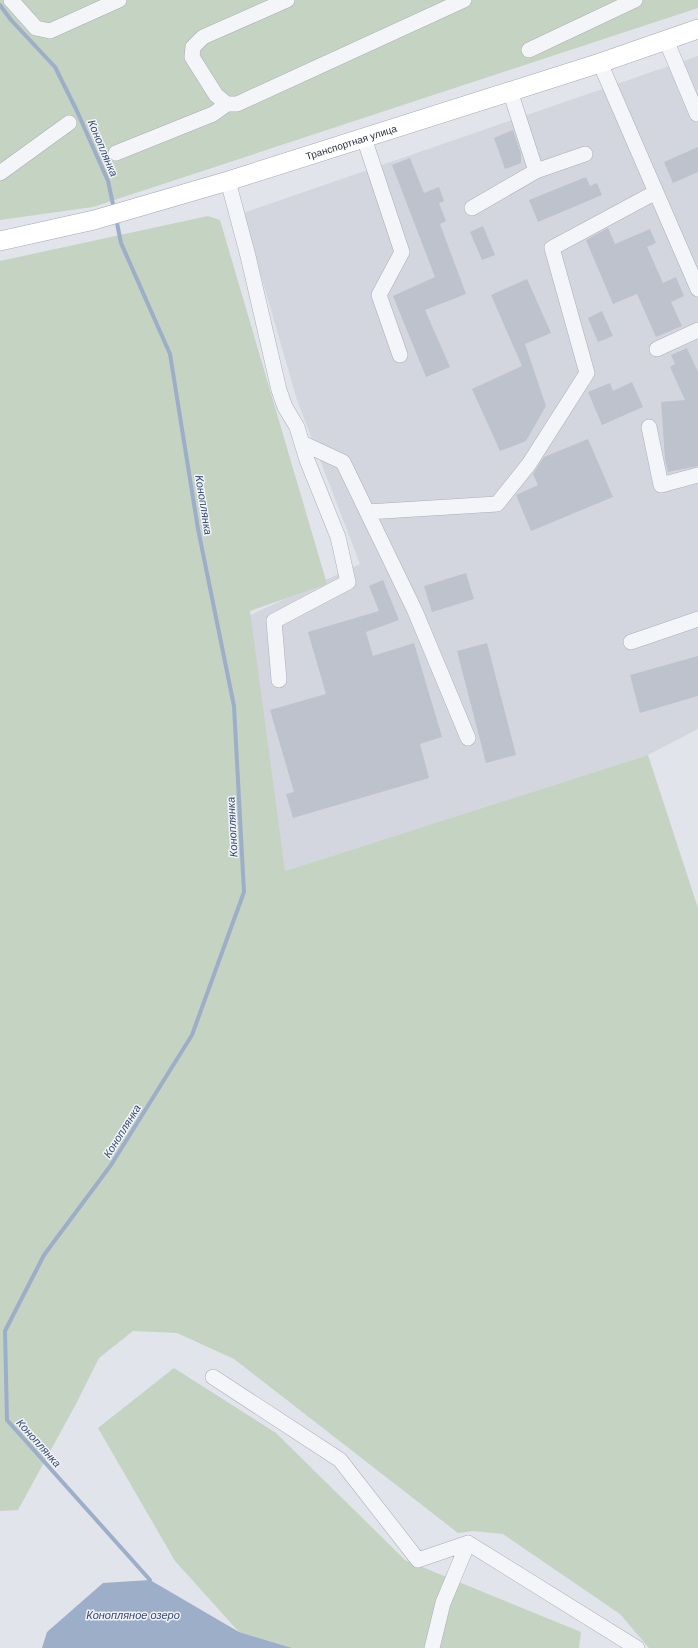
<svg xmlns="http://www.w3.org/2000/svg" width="698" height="1648" viewBox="0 0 698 1648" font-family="Helvetica,sans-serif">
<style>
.built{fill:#d3d6de}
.green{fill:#c5d3c2}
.water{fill:#9daec9}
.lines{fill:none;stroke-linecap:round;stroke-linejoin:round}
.stream{stroke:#9daec9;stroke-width:4}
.building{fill:#bec2cc}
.minor-casing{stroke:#aaaeb7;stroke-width:16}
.major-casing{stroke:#a0a7b5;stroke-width:20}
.minor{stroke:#f4f5f8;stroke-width:15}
.major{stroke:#fff;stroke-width:19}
.labels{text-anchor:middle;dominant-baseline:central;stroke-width:3;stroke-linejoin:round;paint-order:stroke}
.street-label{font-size:10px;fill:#2a3041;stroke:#f1f3f7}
.water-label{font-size:11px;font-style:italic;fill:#344a75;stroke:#f1f3f7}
</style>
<rect width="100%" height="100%" fill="#e1e4ea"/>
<path class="built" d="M698,56V729L648,755L285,871L244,618L360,564L297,400L243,213Z"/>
<path class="green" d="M0,0H698V8L93,207L0,220Z
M208,216L220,220L327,584L250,611L285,871L648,755L698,908V1648H649L620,1614L503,1534L473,1531L458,1533L234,1359L177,1333L133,1331L99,1358L76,1404L18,1510L0,1511V261Z
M174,1368L276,1433L405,1560L581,1632L579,1648H292L239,1632L175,1561L98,1428Z"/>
<path class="water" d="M150,1580L239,1632L292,1648H42L47,1632L103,1583Z"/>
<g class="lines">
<path class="stream" d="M0,5L11,20L55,67L76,109L108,181L114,209
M116,218L121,243L170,354L198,529L234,706L244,892L192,1035L111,1165L44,1255L5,1331L7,1420L150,1580"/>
</g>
<path class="building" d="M513,130L521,154V163L505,169L494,138Z
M698,147V172L673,183L664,162Z
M410,158L424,193L439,187L444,201L439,203L446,221L440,224L466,294L425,310L450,367L426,377L393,296L435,277L392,165Z
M586,177L590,186L597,183L602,195L538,222L529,200Z
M483,226L495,255L482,260L470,232Z
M608,228L615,244L650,229L656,243L647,247L663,283L676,277L684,296L671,302L682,326L656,337L637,294L613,304L586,240Z
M527,279L551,333L525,344L546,406L526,441L500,451L472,389L522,366L491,295Z
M602,311L613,336L598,342L588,318Z
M687,348L698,372V466L668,472L665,459L661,402L685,400L670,367L675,364L671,355Z
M632,382L643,407L602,425L588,392L610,383L613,391Z
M588,439L613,497L531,531L516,495L538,485L533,474L544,457Z
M466,573L474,599L432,612L424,586Z
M383,580L399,620L366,632L373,656L414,643L442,737L420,744L429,778L293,818L286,794L294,792L270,710L326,694L308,632L379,611L369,586Z
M487,643L516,755L486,763L457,651Z
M698,656V696L640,713L630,675Z"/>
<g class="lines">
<g class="minor-casing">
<path id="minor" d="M11,0L36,28L50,31L119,0
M287,0L203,37L193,47L192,57L216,95L227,104H237L464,0
M666,40L697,114
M529,50L635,0
M600,63L698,289
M510,91L536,171L585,154
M364,138L402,252L379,295L400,355
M116,153L213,114L227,104
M0,173L69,123
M228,181L248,256L279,390L285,407L297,427L307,460L338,537L348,582L274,621L279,680
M472,208L536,171
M657,349L698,330
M649,427L661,485L698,475
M302,443L343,462L415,611L468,738
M367,512L497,504L529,464L587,373L552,248L656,192
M631,642L698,619
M213,1377L340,1460L418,1560L468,1543L637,1648
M432,1648L443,1603L468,1543"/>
</g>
<g class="major-casing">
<g id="major">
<path id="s1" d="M0,241L94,220L228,181L600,63L698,29"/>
</g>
</g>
<use href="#minor" class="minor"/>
<use href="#major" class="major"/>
</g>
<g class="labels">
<g class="street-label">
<text stroke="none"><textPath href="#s1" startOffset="365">Транспортная улица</textPath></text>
</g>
<g class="water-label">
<text transform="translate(103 148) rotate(67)">Коноплянка</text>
<text transform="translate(204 505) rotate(81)">Коноплянка</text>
<text transform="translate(232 827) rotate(-93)">Коноплянка</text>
<text transform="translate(122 1131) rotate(-58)">Коноплянка</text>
<text transform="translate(39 1443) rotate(48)">Коноплянка</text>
<text x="133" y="1615">Конопляное озеро</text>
</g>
</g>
</svg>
